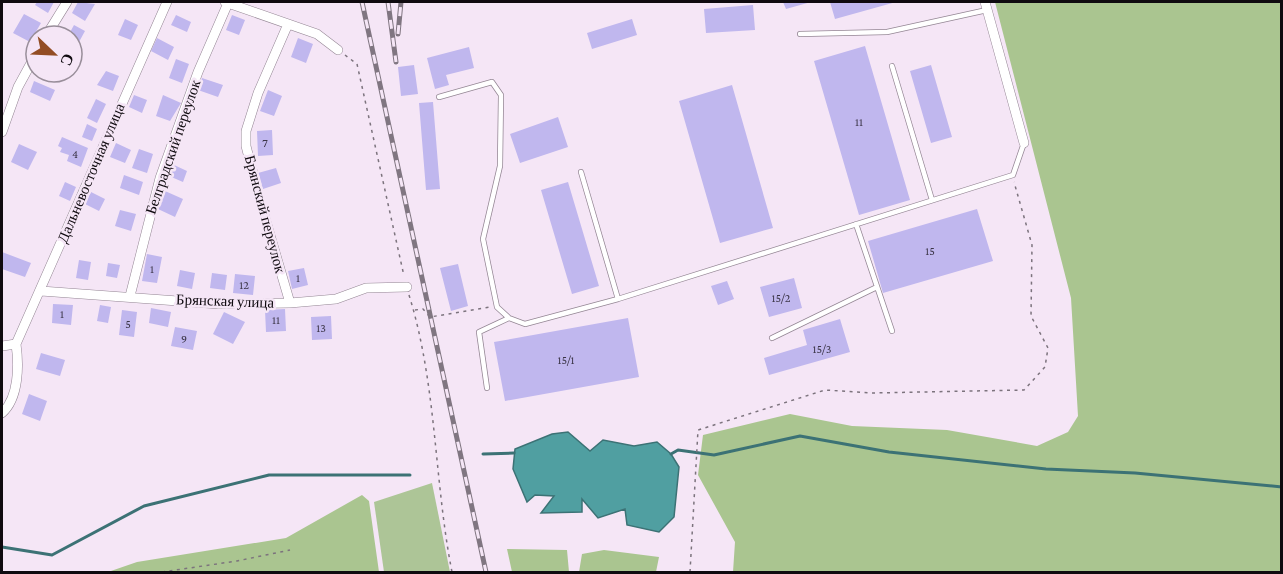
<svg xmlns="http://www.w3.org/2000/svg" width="1283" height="574" viewBox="0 0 1283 574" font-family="'Crimson Pro',serif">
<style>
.green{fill:#adc597}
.forest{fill:#aac590}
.water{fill:#509fa1;stroke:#3c7275;stroke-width:1.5}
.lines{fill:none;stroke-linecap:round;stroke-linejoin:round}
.stream{stroke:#3c7275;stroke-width:3}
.building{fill:#c0b7ee}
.lane-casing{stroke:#948694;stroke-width:6}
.street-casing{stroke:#948694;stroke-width:10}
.path{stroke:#7c737d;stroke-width:1.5;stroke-dasharray:3 4.5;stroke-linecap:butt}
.lane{stroke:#fff;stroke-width:4.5}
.street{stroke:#fff;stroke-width:9}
.rail-casing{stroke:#807681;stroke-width:5}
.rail{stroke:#f5e6f6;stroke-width:3;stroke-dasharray:9;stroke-linecap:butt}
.labels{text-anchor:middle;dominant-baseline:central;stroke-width:5;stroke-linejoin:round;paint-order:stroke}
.number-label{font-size:12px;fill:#3b3547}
.street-label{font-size:15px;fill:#0f0a0f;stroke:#f5e6f6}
</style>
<rect width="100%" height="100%" fill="#f5e6f6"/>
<path class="green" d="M432,483L450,572H384L374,502Z"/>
<path class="forest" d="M995,2H1281V572H733L735,542L698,475L703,435L790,414L852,426L947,430L1037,446L1068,432L1078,416L1071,298Z
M362,495L369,501L379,572H108L137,562L286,538Z
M507,549L567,550L569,572H512Z
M604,550L659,557L656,572H579L582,554Z"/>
<path class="water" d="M568,432L590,451L603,440L634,446L657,442L671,454L679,467L674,517L659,532L627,525L625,509L598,518L582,499V512L541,513L554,496L535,495L527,502L513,469L515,449L552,434Z"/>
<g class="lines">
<path class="stream" d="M483,454L514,453
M671,454L678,450L714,455L800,436L889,452L1046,469L1135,473L1282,487
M2,547L52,555L144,506L269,475H410"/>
</g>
<path class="building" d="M37,2H54L48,13L35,5Z
M78,2L95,4L85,21L72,13Z
M783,2H811L786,9Z
M830,2H896L835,19Z
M753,5L755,30L706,33L704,9Z
M24,14L41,23L30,42L13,33Z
M176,15L191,22L187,32L171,25Z
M232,15L245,20L239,35L226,30Z
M125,19L138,25L131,40L118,35Z
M632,19L637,35L592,49L587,33Z
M74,25L85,31L79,42L68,36Z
M157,38L174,47L168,60L151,51Z
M298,38L313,44L306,63L291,57Z
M865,46L910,200L859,215L814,61Z
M469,47L474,68L446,75L449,85L435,89L427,58Z
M176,59L189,64L182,83L169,78Z
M414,65L418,94L401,96L398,67Z
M931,65L952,137L931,143L910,71Z
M106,71L119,76L113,91L97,85Z
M202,78L223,85L218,97L198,90Z
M34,81L55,90L50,101L30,92Z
M732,85L773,228L720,243L679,101Z
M268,90L282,96L274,116L260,111Z
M134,95L147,100L142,113L129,107Z
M163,95L181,103L170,121L156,116Z
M96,99L106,104L97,123L87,118Z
M433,102L440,189L426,190L419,103Z
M558,117L568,147L520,163L510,134Z
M87,124L97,129L92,141L82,137Z
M272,130L273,155L258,156L257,131Z
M62,137L88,148L81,167L67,161L69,155L60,152L62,148L58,146Z
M116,143L131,150L125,163L110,157Z
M19,144L37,152L28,170L11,162Z
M139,149L153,154L147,173L132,168Z
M174,165L187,171L183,182L169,176Z
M276,168L281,183L263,189L258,173Z
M124,175L143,182L139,195L120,188Z
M65,182L76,187L70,201L59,196Z
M568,182L599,286L572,294L541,190Z
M165,191L183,199L175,217L158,209Z
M91,192L105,199L99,211L85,204Z
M977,209L993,261L883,293L868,241Z
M120,210L136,214L131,231L115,226Z
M2,252L31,263L25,277L2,269Z
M147,254L162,257L157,283L142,281Z
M79,260L91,262L88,280L76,278Z
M108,263L120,265L117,278L106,276Z
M458,264L468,306L451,311L440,268Z
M304,268L308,285L292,289L288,271Z
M180,270L195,273L192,289L177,286Z
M212,273L227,275L225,290L210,288Z
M235,274L255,276L253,295L233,293Z
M794,278L802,308L769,317L760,287Z
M727,281L734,299L718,305L711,286Z
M53,304L73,305L71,325L52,323Z
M100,305L111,307L108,323L97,321Z
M151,308L171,312L168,327L149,323Z
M285,309L286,331L266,332L265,310Z
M122,310L137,312L134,337L119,335Z
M224,312L245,322L233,344L213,334Z
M331,316L332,339L312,340L311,317Z
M628,318L639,377L505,401L494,342Z
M840,319L850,352L769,375L764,358L807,345L803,330Z
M175,327L197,331L193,350L171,346Z
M41,353L65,360L60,376L36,369Z
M29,394L47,401L40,421L22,414Z"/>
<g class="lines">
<g class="lane-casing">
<path id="lane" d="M800,34L887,32L987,10
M892,66L932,200
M439,97L492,82L501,95L500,166L483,239L497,307L509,318L525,324L618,299L1013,175L1024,143
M581,172L618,299
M856,224L892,331
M772,338L877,287
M487,388L479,332L509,318"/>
</g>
<g class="street-casing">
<path id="street" d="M225,2L317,34L338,50
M985,2L1024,143
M288,24L258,93L246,131V146L260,201L290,303
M46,36L67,2
M2,132L18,87L36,54
M41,291L219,304L290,303L336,299L366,288L407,287
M130,296L160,178L198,72L228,3
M16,344L167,2
M2,346L16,344
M2,413C19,398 19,365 16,344"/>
</g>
<path class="path" d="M345,55L357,64L404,276
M409,295C437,385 434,481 452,572
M415,310L423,309L430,317L490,307
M162,572L237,561L290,550
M690,572L698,430L825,390L871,393L1024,390L1045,367L1048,348L1031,316L1032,245L1014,182"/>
<use href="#lane" class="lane"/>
<use href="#street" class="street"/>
<g class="rail-casing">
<path id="rail" d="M362,2L486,572
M388,2L396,62
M398,34L401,2"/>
</g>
<use href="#rail" class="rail"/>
</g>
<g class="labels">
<g class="number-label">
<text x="859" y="122">11</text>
<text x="265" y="143">7</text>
<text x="75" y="154">4</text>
<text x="930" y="251">15</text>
<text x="152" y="269">1</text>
<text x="298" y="278">1</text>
<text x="244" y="285">12</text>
<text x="781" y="298">15/2</text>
<text x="62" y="314">1</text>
<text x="276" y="320">11</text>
<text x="128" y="324">5</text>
<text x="321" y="328">13</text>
<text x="184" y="339">9</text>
<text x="822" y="349">15/3</text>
<text x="566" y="360">15/1</text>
</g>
<g class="street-label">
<text transform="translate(173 147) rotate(-71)">Белградский переулок</text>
<text transform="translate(91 173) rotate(-67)">Дальневосточная улица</text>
<text transform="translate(265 214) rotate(75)">Брянский переулок</text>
<text transform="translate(225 301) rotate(2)">Брянская улица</text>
</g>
</g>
<rect width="1283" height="574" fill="none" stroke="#0f0a0f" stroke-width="6"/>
<g transform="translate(54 54) rotate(113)"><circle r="28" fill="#f5e6f6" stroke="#998e9a" stroke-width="1.5"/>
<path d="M0-4.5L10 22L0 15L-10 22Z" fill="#934d24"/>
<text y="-9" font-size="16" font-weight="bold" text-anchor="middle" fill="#0f0a0f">С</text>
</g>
</svg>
